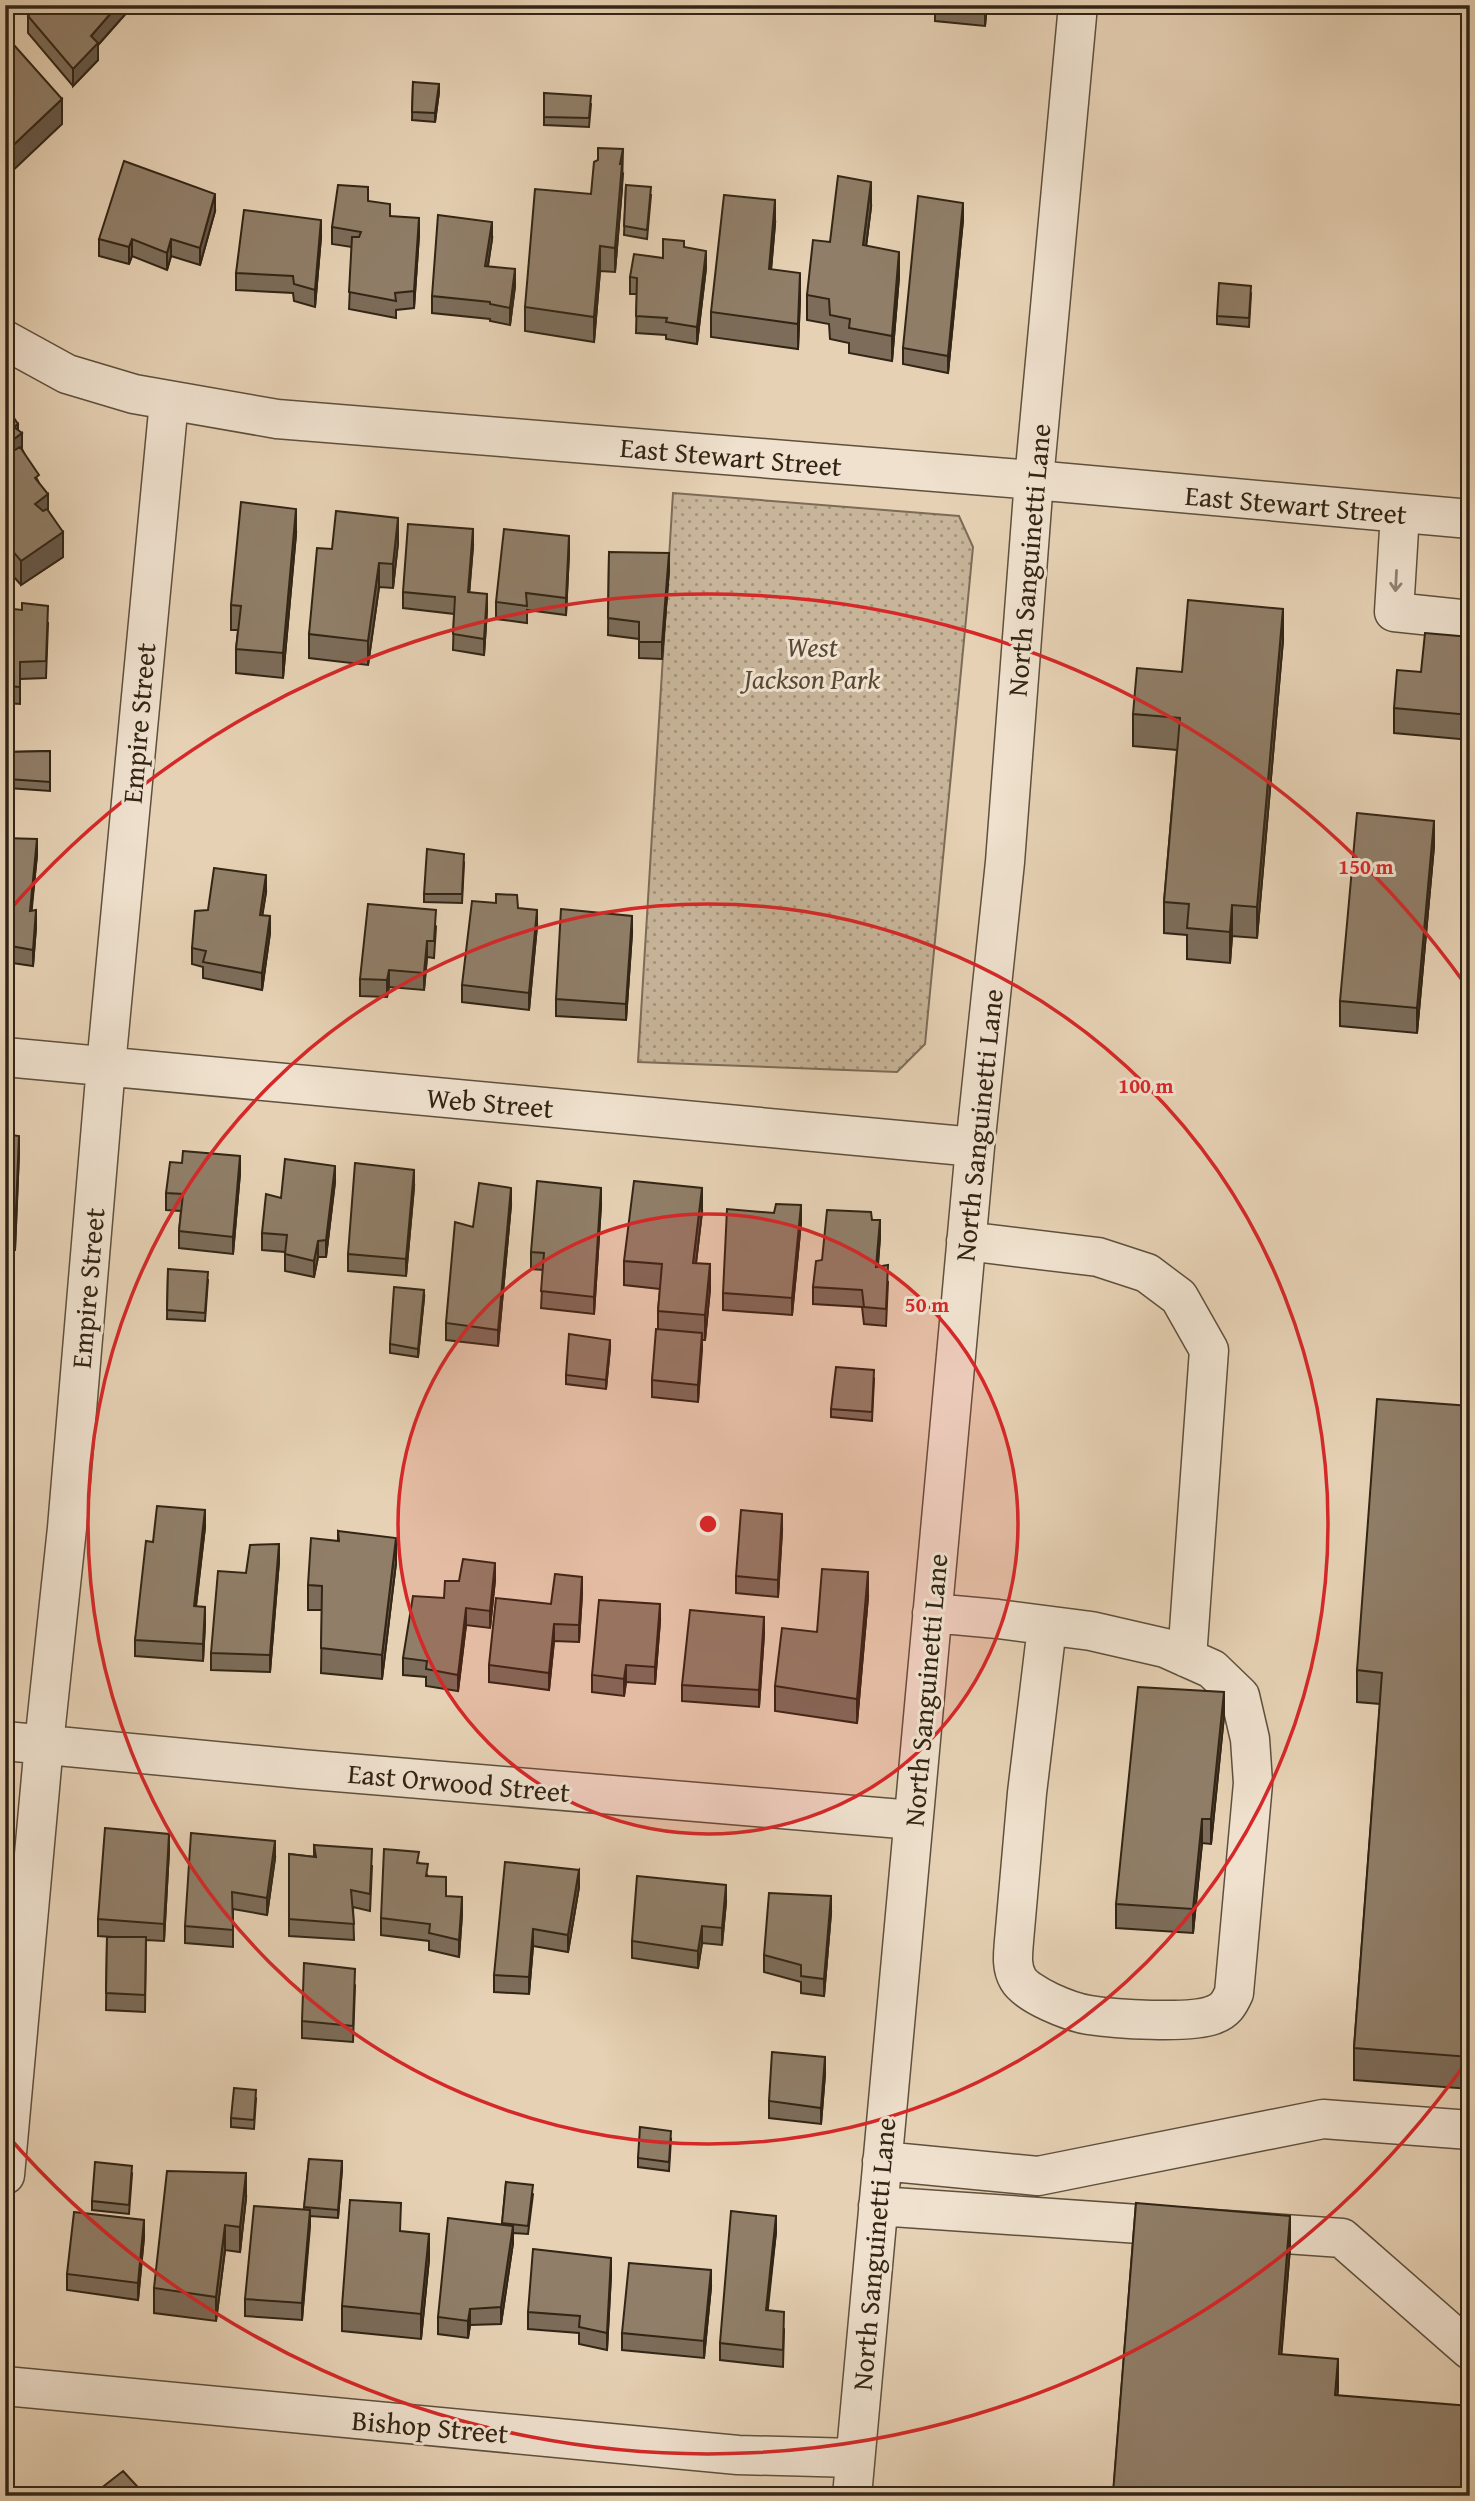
<svg xmlns="http://www.w3.org/2000/svg" width="1475" height="2501" viewBox="0 0 1475 2501" font-family="'Gentium Book Plus',serif">
<style>
.park{fill:url(#park-dots);stroke:#7c6c57;stroke-width:2}
.lines{fill:none;stroke-linecap:round;stroke-linejoin:round}
.minor-casing{stroke:#5f503d;stroke-width:41}
.minor{stroke:#efe1ce;stroke-width:38}
.wall{fill:#7c6c59;stroke:#322515;stroke-width:2}
.shaded-wall{fill:#655849;stroke:#322515;stroke-width:2}
.building{fill:#907e68;stroke:#322515;stroke-width:2}
.oneway{stroke:#908372}
.ring{fill:none;stroke:#d62828;stroke-width:3.5}
.labels{text-anchor:middle;dominant-baseline:central;stroke-width:6;stroke-linejoin:round;paint-order:stroke}
.street-label{font-size:28px;fill:#322515;stroke:#efe1ce}
.park-label{font-size:28px;font-style:italic;fill:#574936;stroke:#efe1ce}
.centre{fill:#d62828;stroke:#efe1ce;stroke-width:3.5}
.ring-label{font-size:21px;text-anchor:middle;font-weight:bold;fill:#d62828;stroke:#efe1ce;stroke-width:6;stroke-linejoin:round;paint-order:stroke}
</style>
<defs>
<pattern id="park-dots" width="8" height="8" patternUnits="userSpaceOnUse" patternTransform="scale(1.75)"><rect width="8" height="8" fill="#c7b499"/><path d="M2 2h.1M6 6h.1" fill="none" stroke="#a2927c" stroke-width="1.8" stroke-linecap="round"/></pattern>
</defs>
<rect width="100%" height="100%" fill="#e6d1b4"/>
<filter id="stains"><feTurbulence type="fractalNoise" baseFrequency=".00286" numOctaves="4"/><feColorMatrix values="0 0 0 0 .2 0 0 0 0 .09 0 0 0 0 .02 0 0 0 .5 -.17"/></filter>
<radialGradient id="worn" r=".72"><stop offset=".6" stop-color="#630" stop-opacity="0"/><stop offset="1" stop-color="#630" stop-opacity=".3"/></radialGradient>
<path class="park" d="M673,493L959,516L973,547L925,1044L897,1072L638,1062Z"/>
<g class="lines">
<g class="minor-casing">
<path id="minor" d="M5,340L67,374L134,394L277,419L1034,480L1470,519
M1400,513L1394,612L1470,620
M5,1057L975,1147
M966,1241L1098,1257L1147,1273L1179,1297L1209,1350L1187,1658
M932,1613L998,1619L1091,1631L1165,1648L1212,1669L1240,1696L1250,1739L1253,1783L1234,1993C1229,2004 1225,2011 1213,2015C1190,2024 1114,2019 1089,2015C1070,2012 1027,1995 1018,1979C1011,1967 1013,1954 1014,1941L1027,1793L1047,1627
M5,1741L300,1769L913,1820
M882,2161L1038,2176L1323,2119L1470,2130
M5,2175L44,1744L67,1528L106,1066L169,401
M878,2206L1342,2238L1470,2350
M5,2386L738,2455L855,2458
M852,2496L975,1147L1005,862L1034,480L1078,5"/>
</g>
<use href="#minor" class="minor"/>
</g>
<path class="wall" d="M128,5V11L98,45V60L73,86L28,33V16Z
M935,5H987L985,26L935,21Z
M413,82L439,92L435,122L412,120Z
M544,93L591,104L589,127L544,125Z
M623,174L615,272L600,271L594,342L525,331V307L591,194Z
M626,185L651,195L647,239L624,235Z
M368,201L419,235L414,308L396,310V318L349,309L352,247L332,244V227Z
M871,207L866,246L899,277L892,361L849,353V343L830,339L829,324L807,320V295L830,242Z
M215,211L200,265L171,256L167,270L132,256L129,264L99,256V239Z
M963,220L948,373L903,364V348Z
M775,224L771,269L800,298L798,349L711,337V312Z
M321,237L315,307L294,301L293,293L236,290V273Z
M492,239L488,266L515,286L510,325L490,321V319L432,313V296Z
M684,247L706,268L697,344L666,339V335L636,333L637,294H630V277L663,258Z
M1251,294L1249,327L1217,324V316Z
M5,406L18,430L22,449L39,483L63,557L21,585L5,567Z
M296,534L283,678L236,673V649L238,630H231V605Z
M398,543L393,588L379,587L368,665L309,658V634L332,549Z
M473,546L469,592L487,610L484,655L453,650L454,614L403,608V592Z
M609,552L669,570L662,659L639,658V639L608,635Z
M569,553L566,615L527,610V623L496,619V602Z
M5,608L48,623L46,678L20,679V704L5,703Z
M1470,637V740L1394,733V708L1421,672Z
M1283,640L1257,938L1232,936L1230,963L1187,959V935L1164,933V902L1177,750L1133,746V714L1182,672Z
M50,751V791L8,788L7,752Z
M5,838L37,855L31,911L36,927L33,966L5,962Z
M1434,846L1417,1033L1340,1026V1001Z
M464,863L462,903L424,902V894Z
M266,892L262,915L270,933L262,990L203,978V967L192,964V948L208,910Z
M537,926L529,1010L462,1002V985Z
M436,927L434,958L427,957L424,990L389,987L387,997L360,996V979Z
M632,933L626,1020L556,1016V999Z
M5,1134L19,1153L15,1250L5,1249Z
M182,1163L240,1173L233,1254L179,1248V1231L181,1211L166,1210V1193Z
M335,1182L326,1257H318L314,1277L285,1271V1252L262,1250V1233L281,1198Z
M414,1187L406,1276L348,1271V1254Z
M511,1205L498,1346L446,1340V1323L473,1227Z
M601,1205L594,1314L541,1308L543,1270L531,1269V1252Z
M702,1212L696,1263L710,1289L705,1340H702L698,1402L652,1397V1380L658,1329V1311L660,1289L624,1285V1261Z
M774,1213L801,1222L792,1315L723,1310V1293Z
M872,1220L880,1237L878,1266L888,1282L886,1326L864,1324L862,1307L813,1304V1287L822,1260Z
M168,1269L208,1280L205,1321L167,1319Z
M5,1275L14,1292L7,1372H5Z
M424,1298L418,1357L390,1353V1344Z
M610,1348L606,1389L566,1384V1375Z
M874,1379L872,1421L831,1417V1409Z
M1470,1406V2089L1354,2080V2048L1380,1704L1357,1702V1670Z
M205,1527L196,1606L205,1624L203,1661L135,1656V1640L153,1542Z
M338,1531L396,1563L382,1679L321,1673L322,1610H308V1585L338,1541Z
M782,1531L778,1597L736,1593V1576Z
M279,1561L270,1672L211,1670V1653L246,1573Z
M495,1580L490,1628L466,1625L458,1691L426,1686V1677L403,1675V1658L444,1598Z
M582,1594L579,1642L554,1641L549,1690L489,1682V1665L551,1604Z
M868,1597L857,1723L775,1711V1686L817,1632Z
M660,1621L655,1684L626,1682L624,1696L592,1692V1675Z
M764,1634L759,1707L682,1701V1685Z
M1224,1716L1211,1844L1202,1843L1193,1933L1116,1928V1904Z
M314,1845L372,1866L370,1911L353,1907L354,1940L289,1936V1854L314,1857Z
M169,1851L164,1941L146,1940L145,2012L106,2010L107,1937H113L98,1936V1919Z
M275,1858L267,1915L233,1909V1947L185,1943V1926Z
M419,1863L428,1876L462,1914L459,1957L429,1950V1941L381,1935V1918Z
M579,1870V1887L568,1952L533,1946L529,1994L494,1992V1975Z
M726,1902L722,1945L702,1943L698,1968L632,1958V1941Z
M831,1913L824,1996L801,1993V1982L764,1972V1955Z
M355,1986L353,2042L302,2038V2021Z
M825,2074L821,2124L769,2118V2101Z
M256,2099L254,2129L231,2127V2118Z
M671,2139L669,2171L638,2167V2158Z
M309,2159L342,2169L338,2218L310,2216L302,2320L245,2316V2299L304,2210Z
M132,2174L129,2214L92,2210V2201Z
M506,2182L533,2194L528,2234L513,2233V2243L501,2324L470,2325L468,2338L438,2334V2317L502,2225Z
M246,2198L240,2252L225,2250L216,2321L154,2313V2288Z
M1136,2203L1290,2248L1281,2354L1470,2496H1113Z
M401,2232L429,2259L421,2339L342,2331V2306Z
M776,2232L767,2310L784,2329L783,2367L720,2360V2343Z
M144,2237L138,2300L67,2290V2274Z
M611,2275L607,2350L579,2344V2333L528,2329V2312Z
M711,2287L704,2358L622,2350V2333Z"/>
<path class="shaded-wall" d="M118,5H128V11L98,45V60L73,86V69L91,36Z
M985,5H987L985,26Z
M439,84V92L435,122V113Z
M62,99V124L5,178V153Z
M623,149L622,189L615,272V248L620,164Z
M871,182V207L863,270V245Z
M215,194V211L200,265V248Z
M775,200V224L769,293V269Z
M963,203V220L948,373V356Z
M419,218V235L414,308V291Z
M321,220V237L315,307V290Z
M492,222V239L485,283V266Z
M132,239V256L129,264V247Z
M171,239V256L167,270V253Z
M600,246V271L594,342V317Z
M706,251V268L697,344V327Z
M899,252V277L892,361V336Z
M515,269V286L510,325V308Z
M800,273V298L798,349V324Z
M18,424V436L22,433V458L5,470V446L14,427Z
M48,494V518L35,504Z
M296,509V534L283,678V653Z
M398,518V543L393,588V564Z
M473,529V546L468,609V592Z
M63,532V557L21,585V561Z
M569,536V553L566,615V598Z
M669,553V570L662,659V642Z
M379,563V587L368,665V641Z
M487,594V610L484,655V639Z
M1283,609V640L1257,938V907Z
M1434,821V846L1417,1033V1008Z
M37,839V855L30,928V911Z
M266,875V892L260,931V915Z
M1232,905V936L1230,963V932Z
M36,910V927L33,966V950Z
M537,910V926L529,1010V993Z
M270,916V933L262,990V973Z
M632,916V933L626,1020V1004Z
M427,941V957L424,990V973Z
M389,970V987L387,997V980Z
M19,1136V1153L15,1250V1234Z
M240,1156V1173L233,1254V1237Z
M335,1166V1182L326,1257V1240Z
M414,1170V1187L406,1276V1259Z
M511,1188V1205L498,1346V1330Z
M601,1188V1205L594,1314V1297Z
M702,1188V1212L693,1288V1263Z
M801,1205V1222L792,1315V1298Z
M880,1220V1237L876,1284V1267Z
M318,1241V1257L314,1277V1261Z
M710,1264V1289L705,1340V1315Z
M14,1275V1292L7,1372V1355Z
M424,1290V1298L418,1357V1349Z
M702,1333V1350L698,1402V1385Z
M610,1340V1348L606,1389V1380Z
M205,1510V1527L194,1623V1606Z
M782,1514V1531L778,1597V1580Z
M396,1538V1563L382,1679V1655Z
M279,1544V1561L270,1672V1655Z
M495,1563V1580L490,1628V1611Z
M868,1572V1597L857,1723V1699Z
M582,1577V1594L579,1642V1625Z
M660,1604V1621L655,1684V1667Z
M205,1607V1624L203,1661V1644Z
M466,1608V1625L458,1691V1675Z
M764,1617V1634L759,1707V1690Z
M554,1624V1641L549,1690V1673Z
M626,1665V1682L624,1696V1679Z
M1224,1692V1716L1211,1844V1819Z
M1202,1819V1843L1193,1933V1909Z
M169,1834V1851L164,1941V1924Z
M275,1841V1858L267,1915V1898Z
M579,1870V1887L568,1952V1935Z
M726,1885V1902L722,1945V1928Z
M831,1896V1913L824,1996V1979Z
M462,1897V1914L459,1957V1940Z
M702,1926V1943L698,1968V1951Z
M533,1929V1946L529,1994V1977Z
M825,2057V2074L821,2124V2108Z
M342,2161V2169L338,2218V2210Z
M246,2173V2198L240,2252V2227Z
M310,2210V2227L302,2320V2303Z
M776,2216V2232L766,2327V2310Z
M1290,2216V2248L1279,2385V2354Z
M144,2220V2237L138,2300V2283Z
M225,2225V2250L216,2321V2297Z
M513,2226V2243L501,2324V2307Z
M429,2234V2259L421,2339V2314Z
M611,2258V2275L607,2350V2333Z
M711,2270V2287L704,2358V2341Z
M470,2309V2325L468,2338V2321Z
M1338,2359V2390L1335,2426V2395Z"/>
<path class="building" d="M39,5H118L91,36L98,43L73,69L28,16Z
M5,35L62,99L5,153Z
M413,82L439,84L435,113L412,112Z
M544,93L591,96L589,118L544,117Z
M598,148L623,149L620,164H622L615,248L600,246L594,317L525,307L535,189L591,194L594,162L598,160Z
M124,161L215,194L200,248L171,239L167,253L132,239L129,247L99,239Z
M838,176L871,182L863,245L899,252L892,336L849,328L850,319L830,315L829,299L807,295L813,240L830,242Z
M338,185L368,187V201L390,204V216L419,218L414,291L395,293L396,301L349,292L352,237H359L361,232L332,227Z
M626,185L651,187L647,230L624,226Z
M724,195L775,200L769,269L800,273L798,324L711,312Z
M918,196L963,203L948,356L903,348Z
M244,210L321,220L315,290L294,284L293,276L236,273Z
M438,215L492,222L485,266L515,269L510,308L490,304V302L432,296Z
M663,239L684,241V247L706,251L697,327L666,322L667,318L636,316L637,278L630,277L634,254L663,258Z
M1219,283L1251,286L1249,318L1217,316Z
M5,406H6L18,424L14,427L22,433L5,446Z
M20,447L39,475L35,478L48,494L35,504L43,511L47,509L63,532L21,561L5,542V452L8,454Z
M241,502L296,509L283,653L236,649L241,606L231,605Z
M336,511L398,518L393,564L379,563L368,641L309,634L317,548L332,549Z
M408,524L473,529L468,592L487,594L484,639L453,634L455,597L403,592Z
M504,529L569,536L566,598L526,593L527,606L496,602Z
M609,552L669,553L662,642H639V622L608,618Z
M1188,600L1283,609L1257,907L1232,905L1230,932L1187,928L1189,904L1164,902L1180,718L1133,714L1137,668L1182,672Z
M22,603L48,606L46,661L20,662V687L5,686V608L22,610Z
M1425,633L1470,637V715L1394,708L1397,670L1421,672Z
M50,751V782L8,779L7,752Z
M1357,813L1434,821L1417,1008L1340,1001Z
M5,838L37,839L30,911L36,910L33,950L5,945Z
M427,849L464,854L462,894H424Z
M214,868L266,875L260,915L270,916L262,973L203,962L206,951L192,948L195,911L208,910Z
M496,894L517,895L518,908L537,910L529,993L462,985L472,901L496,903Z
M368,904L436,910L434,941H427L424,973L389,970L387,980L360,979Z
M561,909L632,916L626,1004L556,999Z
M5,1134L19,1136L15,1234L5,1232Z
M183,1151L240,1156L233,1237L179,1231L183,1194L166,1193L170,1162L182,1163Z
M285,1159L335,1166L326,1240L318,1241L314,1261L285,1254L287,1235L262,1233L266,1194L281,1198Z
M355,1163L414,1170L406,1259L348,1254Z
M537,1181L601,1188L594,1297L541,1291L544,1253L531,1252Z
M634,1181L702,1188L693,1263L710,1264L705,1315L658,1311L662,1264L624,1261Z
M479,1183L511,1188L498,1330L446,1323L455,1222L473,1227Z
M776,1204L801,1205L792,1298L723,1293L727,1209L774,1213Z
M827,1210L871,1212L872,1220H880L876,1267L888,1265L886,1309L864,1307L862,1290L813,1287L816,1261L822,1260Z
M168,1269L208,1272L205,1313L167,1310Z
M5,1275H14L7,1355H5Z
M394,1287L424,1290L418,1349L390,1344Z
M656,1329L702,1333L698,1385L652,1380Z
M569,1334L610,1340L606,1380L566,1375Z
M836,1367L874,1370L872,1412L831,1409Z
M1377,1399L1470,1406V2057L1354,2048L1382,1673L1357,1670Z
M157,1506L205,1510L194,1606L205,1607L203,1644L135,1640L146,1541L153,1542Z
M741,1510L782,1514L778,1580L736,1576Z
M338,1531L396,1538L382,1655L321,1648L322,1586L308,1585L311,1538L339,1541Z
M279,1544L270,1655L211,1653L218,1571L246,1573L250,1545Z
M463,1559L495,1563L490,1611L466,1608L458,1675L426,1669L427,1661L403,1658L413,1596L444,1598L445,1581H459Z
M822,1569L868,1572L857,1699L775,1686L782,1628L817,1632Z
M555,1574L582,1577L579,1625L554,1624L549,1673L489,1665L496,1598L551,1604Z
M599,1600L660,1604L655,1667L626,1665L624,1679L592,1675Z
M690,1610L764,1617L759,1690L682,1685Z
M1138,1687L1224,1692L1211,1819H1202L1193,1909L1116,1904Z
M105,1828L169,1834L164,1924L98,1919Z
M191,1833L275,1841L267,1898L232,1892L233,1930L185,1926Z
M314,1845L372,1849L370,1894L351,1890L354,1924L289,1919V1854L316,1857Z
M384,1849L419,1852L417,1863L428,1864L426,1876L446,1877V1896L462,1897L459,1940L429,1933L430,1924L381,1918Z
M505,1862L579,1870L568,1935L533,1929L529,1977L494,1975Z
M637,1876L726,1885L722,1928L702,1926L698,1951L632,1941Z
M769,1893L831,1896L824,1979L801,1976V1965L764,1955Z
M107,1937H146L145,1995L106,1993Z
M304,1963L355,1969L353,2026L302,2021Z
M772,2052L825,2057L821,2108L769,2101Z
M234,2088L256,2090L254,2120L231,2118Z
M640,2127L671,2131L669,2162L638,2158Z
M309,2159L342,2161L338,2210L304,2207Z
M95,2162L132,2166L129,2205L92,2201Z
M167,2171L246,2173L240,2227L225,2225L216,2297L154,2288Z
M506,2182L533,2185L528,2226L502,2223Z
M350,2200L401,2203L400,2231L429,2234L421,2314L342,2306Z
M1136,2203L1290,2216L1279,2354L1338,2359L1335,2395L1470,2406V2496H1151L1113,2493Z
M254,2206L310,2210L302,2303L245,2299Z
M731,2211L776,2216L766,2310L784,2312L783,2350L720,2343Z
M74,2212L144,2220L138,2283L67,2274Z
M448,2218L513,2226L501,2307L470,2309L468,2321L438,2317Z
M533,2249L611,2258L607,2333L579,2327L580,2316L528,2312Z
M629,2263L711,2270L704,2341L622,2333Z
M123,2471L146,2496H97L95,2493Z
M231,2489L310,2493V2496H231Z"/>
<defs><path id="oneway-shaft" d="M-6 0H5M1.5-3L5.5 0L1.5 3" fill="none" stroke-width="1.6" stroke-linecap="round" stroke-linejoin="round" transform="scale(1.75)"/></defs>
<use class="oneway" href="#oneway-shaft" transform="translate(1396 581) rotate(93)"/>
<circle cx="708" cy="1524" r="310" fill="#d62828" fill-opacity=".12"/>
<g class="ring">
<circle cx="708" cy="1524" r="310"/>
<circle cx="708" cy="1524" r="620"/>
<path d="M1465 2064A930 930 0 0 1 6 2134M6 914A930 930 0 0 1 1465 984"/>
</g>
<g class="labels">
<g class="street-label">
<text transform="translate(731 456) rotate(5)">East Stewart Street</text>
<text transform="translate(1296 504) rotate(5)">East Stewart Street</text>
<text transform="translate(1028 560) rotate(-85)">North Sanguinetti Lane</text>
<text transform="translate(138 723) rotate(-85)">Empire Street</text>
<text transform="translate(490 1102) rotate(5)">Web Street</text>
<text transform="translate(978 1125) rotate(-84)">North Sanguinetti Lane</text>
<text transform="translate(87 1288) rotate(-85)">Empire Street</text>
<text transform="translate(925 1690) rotate(-85)">North Sanguinetti Lane</text>
<text transform="translate(459 1782) rotate(5)">East Orwood Street</text>
<text transform="translate(873 2254) rotate(-85)">North Sanguinetti Lane</text>
<text transform="translate(430 2426) rotate(5)">Bishop Street</text>
</g>
<g class="park-label">
<text x="812" y="646">West<tspan x="812" dy="32">Jackson Park</tspan></text>
</g>
</g>
<circle cx="708" cy="1524" r="10" class="centre"/>
<g class="ring-label">
<text x="1366" y="874">150 m</text>
<text x="1146" y="1093">100 m</text>
<text x="927" y="1312">50 m</text>
</g>
<rect width="1475" height="2501" fill="none" stroke="#e6d1b4" stroke-width="28"/>
<rect x="7" y="7" width="1461" height="2487" fill="none" stroke="#322515" stroke-width="3.5"/>
<rect x="14" y="14" width="1447" height="2473" fill="none" stroke="#322515" stroke-width="2"/>
<rect width="100%" height="100%" filter="url(#stains)"/>
<rect width="100%" height="100%" fill="url(#worn)"/>
</svg>
